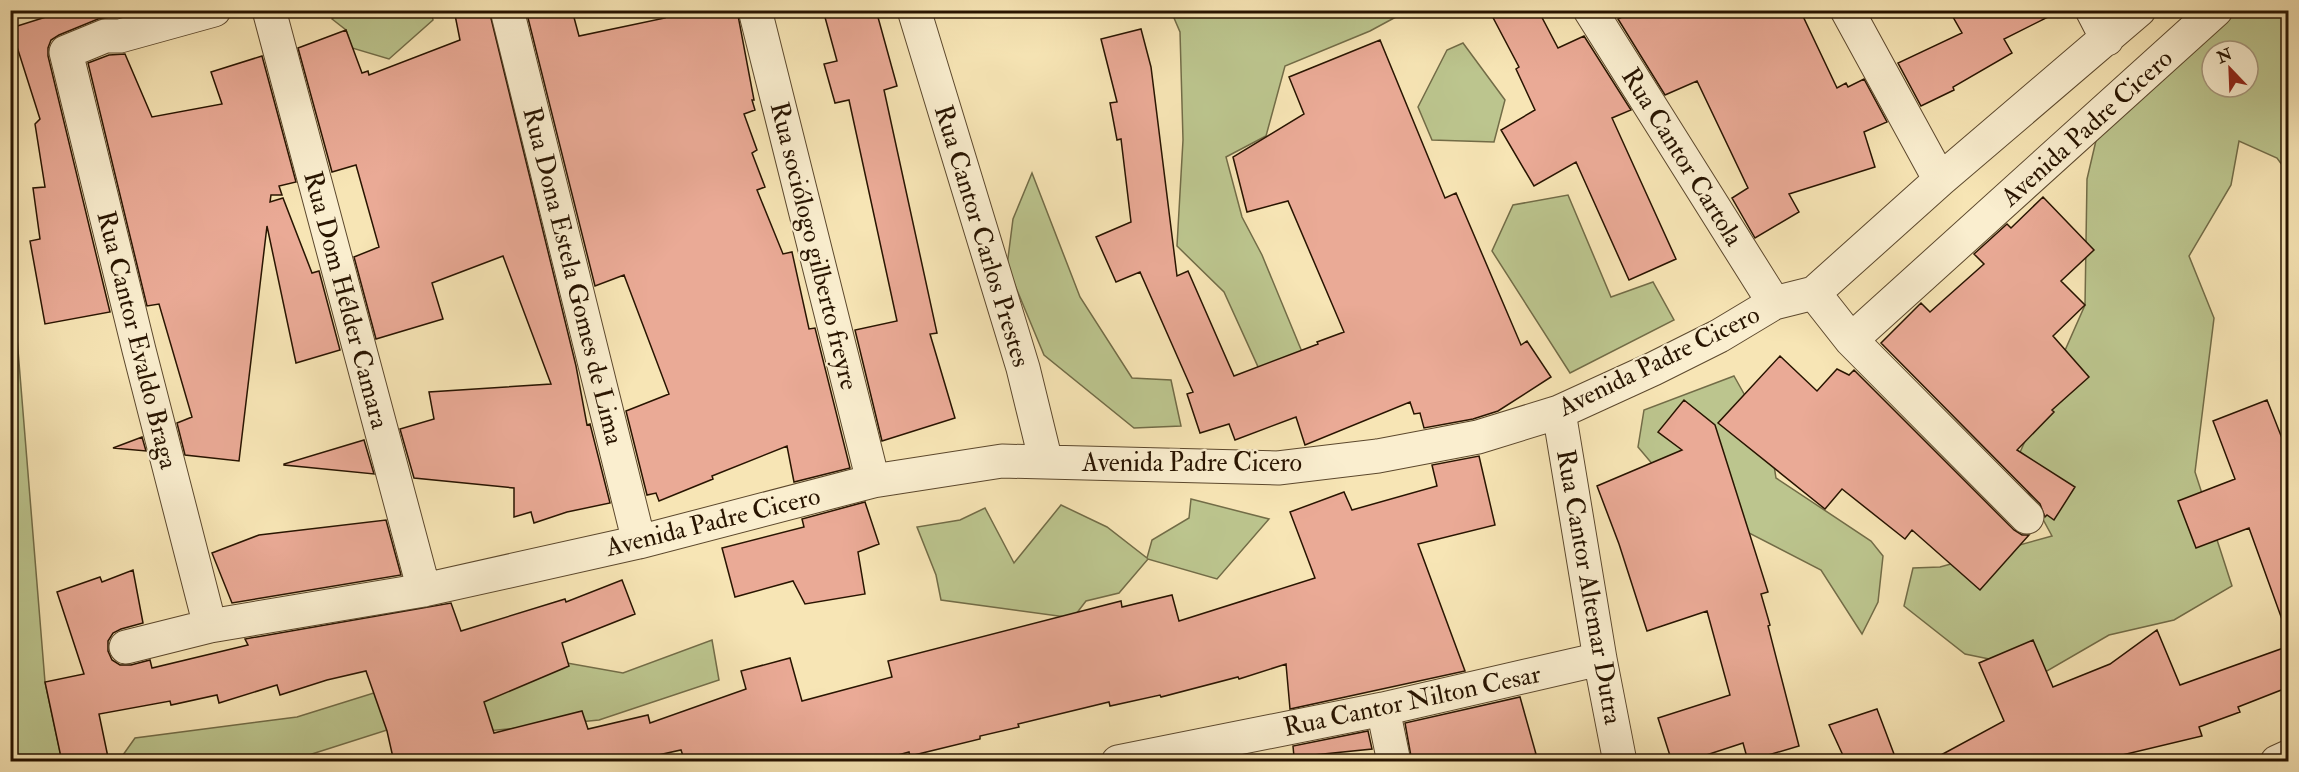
<svg xmlns="http://www.w3.org/2000/svg" width="2299" height="772" viewBox="0 0 2299 772" font-family="'IM FELL Double Pica',serif">
<style>
.green{fill:#bcc58e;stroke:#726c47;stroke-width:1.5;fill-rule:evenodd}
.building{fill:#eaaa96;stroke:#281400;stroke-width:1.5}
.lines{fill:none;stroke-linecap:round;stroke-linejoin:round}
.minor-casing{stroke:#5c482d;stroke-width:35}
.minor{stroke:#faeecf;stroke-width:33}
.labels{text-anchor:middle;dominant-baseline:central;stroke-width:4.5;stroke-linejoin:round;paint-order:stroke}
.street-label{font-size:26px;fill:#281400;stroke:#faeecf}
</style>
<rect width="100%" height="100%" fill="#f7e5b5"/>
<filter id="stains"><feTurbulence type="fractalNoise" baseFrequency=".00333" numOctaves="4"/><feColorMatrix values="0 0 0 0 .2 0 0 0 0 .09 0 0 0 0 .02 0 0 0 .5 -.17"/></filter>
<radialGradient id="worn" r=".72"><stop offset=".6" stop-color="#630" stop-opacity="0"/><stop offset="1" stop-color="#630" stop-opacity=".3"/></radialGradient>
<path class="green" d="M431,10L433,20L389,59L352,48L346,30L332,19L339,11Z
M1171,11H1407L1370,31L1285,66L1266,136L1226,157L1242,217L1262,255L1314,381L1274,402L1224,292L1177,246L1183,140L1180,32Z
M2230,11H2288V173L2277,158L2239,141L2231,185L2189,256L2214,318L2195,472L2232,586L2174,620L2109,635L2047,671L1965,654L1904,606L1913,568L1940,567L2052,536L2014,466L2085,305L2087,179L2098,132ZM2212,51H2248V87H2212Z
M1463,43L1505,100L1494,142L1432,140L1418,107L1447,50Z
M1032,173L1080,297L1132,378L1171,380L1181,426L1134,428L1044,355L1007,266L1013,219Z
M1568,195L1611,297L1653,282L1674,320L1570,373L1492,251L1513,205Z
M10,252L45,682L62,761H11Z
M1734,376L1770,440L1776,478L1871,541L1883,556L1878,602L1862,634L1821,570L1681,498L1638,447L1644,410Z
M1191,499L1269,519L1217,579L1148,559L1119,593L1086,601L1073,618L941,600L936,575L917,527L960,520L985,508L1014,563L1061,505L1107,527L1147,558L1152,540L1189,518Z
M712,640L719,680L599,720L457,734L387,730L290,761L118,762L135,738L297,717L505,652L623,673Z"/>
<path class="building" d="M68,10H107L110,17L98,19L59,35L51,40L48,48V56L110,312L45,324L30,241L40,239L33,188L45,187L35,124L40,119L11,28Z
M454,10H489L576,366L587,425L590,424L610,503L567,512L534,523L531,512L514,517V488L414,478L400,429L434,419L429,392L551,384L503,256L432,283L443,319L376,339L354,257L379,247L356,165L332,172L298,48L346,30L362,73L368,71L369,75L460,40Z
M526,10H572L579,36L665,18L663,10H737L754,100H752L755,110L744,114L757,150L752,153L765,187L757,190L783,254L792,252L809,329L815,328L850,468L794,482L787,446L712,476L713,479L659,501L656,493L647,495L626,411L669,394L624,275L595,286Z
M823,10H876L897,86L884,90L937,333L930,334L955,418L882,441L855,330L897,321L849,100L835,103L824,64L837,61Z
M1489,10H1538L1558,48L1584,36L1631,110L1612,118L1676,259L1629,280L1576,162L1534,186L1501,130L1535,110L1516,69L1519,67Z
M1636,10H1800L1837,88L1846,83L1848,87L1864,79L1887,122L1864,132L1875,167L1789,194L1799,212L1755,238L1732,198L1748,188L1697,81L1665,95L1618,19Z
M1949,10H2062L2004,39L2012,53L1953,87L1954,90L1921,106L1898,63L1962,33Z
M1141,29L1151,67L1177,276L1188,271L1234,376L1318,344L1317,342L1344,332L1288,201L1247,212L1233,157L1304,114L1289,77L1380,40L1445,198L1456,193L1521,345L1527,341L1551,377L1498,411L1473,419L1424,428L1420,413L1414,414L1410,402L1305,445L1296,417L1235,440L1229,424L1200,433L1187,394L1193,392L1140,272L1116,282L1096,237L1131,222L1121,139L1117,140L1110,103L1117,102L1101,39Z
M125,54L152,117L222,104L211,72L262,56L296,182L279,186L282,195H271L270,202L283,198L312,273L319,271L340,350L296,363L267,226L239,461L185,455L177,423L192,417L159,304L147,306L88,63L109,55Z
M2043,197L2094,250L2061,281L2085,305L2053,336L2089,377L2052,410L2054,412L2017,450L2075,487L2054,520L2047,515L2045,517L2040,504L1881,343L1921,303L1930,312L1984,264L1974,254L2007,224L2011,228Z
M1780,356L1817,391L1837,369L1849,375L1854,370L2014,530L2022,535H2029L1980,590L1912,530L1905,539L1842,489L1825,509L1718,423Z
M1684,400L1715,425L1768,592L1761,594L1770,625L1768,626L1799,746L1748,761L1743,743L1685,762H1672L1658,718L1730,695L1707,611L1647,631L1619,544L1597,486L1682,450L1658,432Z
M2267,400L2289,456V624L2284,625L2249,528L2196,548L2178,501L2235,479L2213,421Z
M142,437L146,451L113,448Z
M364,440L374,474L284,465V464Z
M1479,456L1495,525L1418,544L1465,671L1290,709L1286,664L1239,679L1238,677L1161,697L1160,695L1110,706L1109,702L1018,724L1019,727L980,736V739L910,756L909,752L873,762H685L681,750L627,762H394L387,731L366,671L327,680L280,695L277,685L219,703L217,695L171,705L170,701L99,714L109,762H62L45,682L84,674L57,592L100,577L102,582L133,570L143,623L121,629L113,633L108,641V651L112,660L120,665H131L150,660L152,668L248,645L245,639L451,603L461,631L565,599L566,602L622,580L635,614L562,643L569,666L484,702L494,733L582,711L588,729L648,715L650,723L746,689L741,671L790,658L802,701L892,677L888,661L1121,601L1122,607L1172,595L1179,621L1315,578L1290,512L1344,492L1352,510L1437,486L1432,465Z
M865,502L879,544L858,552L865,594L805,604L793,581L735,597L722,548L804,527L802,519Z
M386,520L401,575L232,603L212,553L259,535Z
M2157,630L2180,685L2289,646V687L2238,707L2240,712L2199,727L2202,736L2093,762H1928L2004,721L1979,663L2033,640L2053,687L2110,664Z
M1520,697L1536,754L1509,762H1412L1405,723Z
M1877,709L1897,762H1846L1829,725Z
M1368,731L1372,749L1294,757L1293,746Z"/>
<g class="lines">
<g class="minor-casing">
<path id="minor" d="M269,10L424,590
M507,10L639,542
M755,10L873,481
M914,10L1023,368L1046,462
M1590,10L1774,303
M1847,10L1940,180
M2092,10L2107,39
M1814,293L1851,340L2027,517
M1851,340L2216,10
M1559,412L1600,659L1620,762
M210,626L139,350L66,52L105,36H120L214,10
M126,647L210,626L424,590L639,542L873,481L1002,461L1278,468L1378,456L1478,437L1559,412L1653,369L1719,336L1774,303L1814,293L1940,180L2139,10
M1383,709L1394,762
M1118,762L1383,709L1600,659
M2277,762L2288,757"/>
</g>
<use href="#minor" class="minor"/>
</g>
<g class="labels">
<g class="street-label">
<text transform="translate(2087 128) rotate(-42)">Avenida Padre Cicero</text>
<text transform="translate(1682 157) rotate(58)">Rua Cantor Cartola</text>
<text transform="translate(982 236) rotate(73)">Rua Cantor Carlos Prestes</text>
<text transform="translate(814 246) rotate(76)">Rua sociólogo gilberto freyre</text>
<text transform="translate(573 276) rotate(76)">Rua Dona Estela Gomes de Lima</text>
<text transform="translate(346 300) rotate(75)">Rua Dom Hélder Camara</text>
<text transform="translate(137 340) rotate(76)">Rua Cantor Evaldo Braga</text>
<text transform="translate(1659 361) rotate(-26)">Avenida Padre Cicero</text>
<text x="1192" y="463">Avenida Padre Cicero</text>
<text transform="translate(713 522) rotate(-14)">Avenida Padre Cicero</text>
<text transform="translate(1589 587) rotate(80)">Rua Cantor Altemar Dutra</text>
<text transform="translate(1412 701) rotate(-12)">Rua Cantor Nilton Cesar</text>
</g>
</g>
<rect width="2299" height="772" fill="none" stroke="#f7e5b5" stroke-width="36"/>
<rect x="12" y="12" width="2275" height="748" fill="none" stroke="#281400" stroke-width="3"/>
<rect x="18" y="18" width="2263" height="736" fill="none" stroke="#281400" stroke-width="1.5"/>
<g transform="translate(2230 69) rotate(337)"><circle r="28" fill="#faeecf" stroke="#a6977c" stroke-width="1.5"/>
<path d="M0-4.5L10 22L0 15L-10 22Z" fill="#8f2418"/>
<text y="-9" font-size="16" font-weight="bold" text-anchor="middle" fill="#281400">N</text>
</g>
<rect width="100%" height="100%" filter="url(#stains)"/>
<rect width="100%" height="100%" fill="url(#worn)"/>
</svg>
